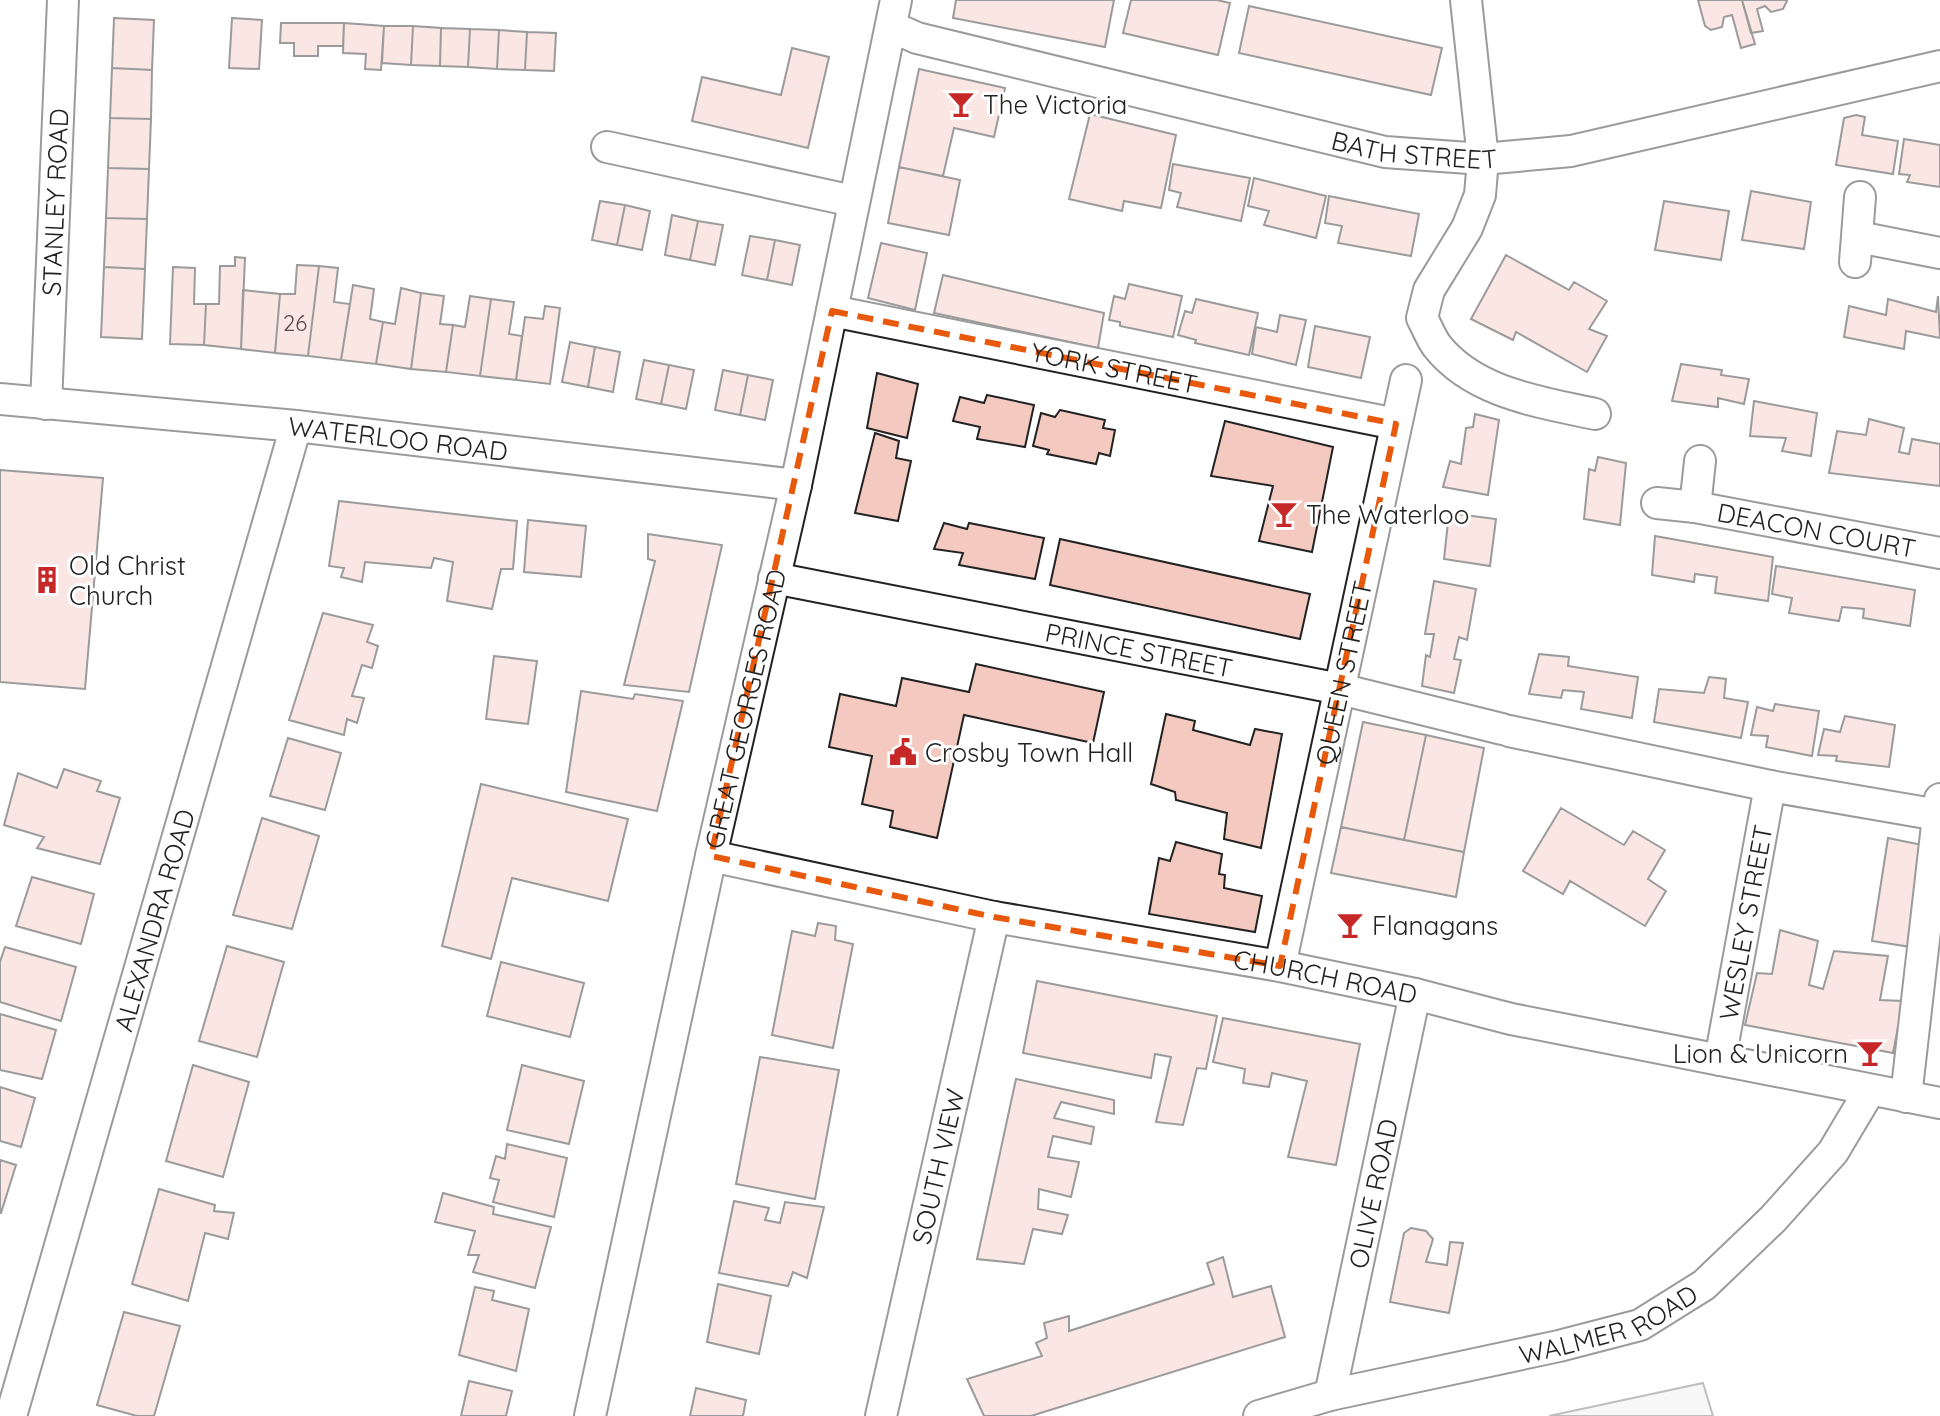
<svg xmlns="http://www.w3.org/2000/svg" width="1940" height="1416" viewBox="0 0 1940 1416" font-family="Quicksand,sans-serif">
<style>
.parking{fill:#ededed;stroke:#6f6f6f;stroke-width:2}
.building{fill:#f3c9c0;stroke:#222;stroke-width:2}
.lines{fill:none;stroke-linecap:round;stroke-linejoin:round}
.street-casing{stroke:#222;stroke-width:34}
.street{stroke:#fff;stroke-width:30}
.marked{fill:none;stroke:#e8590c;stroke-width:6;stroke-dasharray:16 10;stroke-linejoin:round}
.labels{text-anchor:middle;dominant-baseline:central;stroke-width:6;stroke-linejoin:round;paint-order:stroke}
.number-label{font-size:22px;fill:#564c4a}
.poi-label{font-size:26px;fill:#222;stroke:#fff;text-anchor:start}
.street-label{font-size:26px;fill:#222;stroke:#fff}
</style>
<rect width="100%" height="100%" fill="#fff"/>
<path class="parking" d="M1703,1383L1713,1416H1549Z"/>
<path class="building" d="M956,0H1114L1105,47L953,18Z
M1131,0H1217L1230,3L1218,55L1123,33Z
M1698,0H1742L1755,44L1741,48L1732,15L1724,17L1722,27L1711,30L1705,26Z
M1742,0H1787V1L1783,9L1771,12L1765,6L1757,9L1763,31L1751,33Z
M1249,6L1442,48L1431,95L1239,53Z
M114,18L154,20L152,70L112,68Z
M232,18L262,20L259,69L229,68Z
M281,23H344L343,46H318V56H294V43H280Z
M344,23L384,26L381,70L365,69L366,54L343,53Z
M384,26H413L411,65L382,63Z
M413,26L441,28L440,66L411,65Z
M441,28L470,29L468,67L440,66Z
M470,29L499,30L497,69L468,67Z
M499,30L527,32L525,70L497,69Z
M527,32L556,33L554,71L525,70Z
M792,48L829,57L808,148L692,121L702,77L781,95Z
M112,68L152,70L151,119L110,118Z
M919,69L1005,88L994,137L954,128L943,176L899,167Z
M1090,114L1176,135L1161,208L1124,201L1122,211L1069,199Z
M1856,115L1865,117L1862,135L1898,141L1893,174L1836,165L1844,118Z
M110,118L151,119L149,169L108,168Z
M1904,139L1940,145V187L1907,182L1910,175L1899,174Z
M1173,164L1250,178L1241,221L1177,207L1181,193L1169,190Z
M899,167L960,180L949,235L888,223Z
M108,168L149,169L147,219L106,218Z
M1254,178L1326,196L1316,238L1264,225L1269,211L1248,206Z
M1751,191L1811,202L1804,249L1742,240Z
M1329,196L1419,214L1411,256L1338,243L1342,226L1325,223Z
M600,201L625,205L617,245L592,240Z
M1664,201L1729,211L1721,260L1655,250Z
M625,205L650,211L642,250L617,245Z
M672,215L698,221L690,260L665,255Z
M106,218L147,219L145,269L104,267Z
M698,221L723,225L715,265L690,260Z
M750,236L775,240L767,280L742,275Z
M775,240L800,245L792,285L767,280Z
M881,243L927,253L915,310L868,298Z
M1506,255L1569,290L1574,282L1607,301L1589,329L1607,336L1587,372L1516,332L1513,340L1471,319Z
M235,257L245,258L241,349L204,345L206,304H219L220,266H235Z
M297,265L319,266L308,356L275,353L280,294H295Z
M319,266L338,268L334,302L350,304L341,360L308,356Z
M104,267L145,269L142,339L101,337Z
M173,267L195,268L194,304H206L204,345L170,344Z
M943,275L1104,313L1098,348L934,313Z
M1129,284L1182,296L1173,337L1120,326V322L1109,320L1114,296L1125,299Z
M353,285L374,289L370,319L383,322L376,364L341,360Z
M401,288L421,293L411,369L376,364L383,322L395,324Z
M243,290L280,294L275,353L241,349Z
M421,293L444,296L440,324L453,325L446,372L411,369Z
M470,296L491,299L480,376L446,372L453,325L465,327Z
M1938,296L1940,338L1906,331L1904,349L1844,337L1849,306L1886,315L1888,299L1936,312Z
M491,299L514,302L509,334L522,336L516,380L480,376Z
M1196,299L1258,313L1249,355L1195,343L1196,340L1178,335L1185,311L1192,313Z
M545,306L560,308L550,384L516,380L525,317L543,319Z
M1280,315L1306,320L1296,365L1252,354L1256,327L1277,332Z
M1315,326L1370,337L1361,378L1308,367Z
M570,342L595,347L588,387L562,382Z
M595,347L620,352L613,392L588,387Z
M644,360L669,365L661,404L636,399Z
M1681,364L1722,370L1721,375L1749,379L1744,404L1718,398V407L1672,401Z
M669,365L694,370L686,409L661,404Z
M723,370L748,375L740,415L715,410Z
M877,373L918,384L907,438L867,428Z
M748,375L773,380L765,420L740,415Z
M987,395L1034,405L1025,447L977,439L980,427L953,421L960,397L984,403Z
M1754,401L1817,413L1811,456L1782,451L1786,438L1750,436Z
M1060,410L1105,420L1103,428L1115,430L1110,456L1099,453L1096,464L1047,454L1049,450L1033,446L1041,413L1055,417Z
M1475,414L1499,420L1488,495L1443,487L1450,461L1461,464L1466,428L1473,427Z
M1869,419L1904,428L1899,452L1909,454L1912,439L1940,444V486L1829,473L1837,431L1866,435Z
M1225,421L1333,447L1312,552L1259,541L1273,486L1211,476Z
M875,433L899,441L896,458L911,461L898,521L855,513Z
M1598,457L1626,463L1620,525L1584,519L1589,469L1595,471Z
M0,470L103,478L85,689L0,682Z
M339,501L517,521L513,569H501L492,609L447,601L453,562L434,558L431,568L365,562L362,582L341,577L344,568L329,566Z
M1449,513L1496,519L1490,566L1444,559Z
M528,520L586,526L581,577L524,572Z
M944,523L967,529L969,523L1044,538L1035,579L959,565L963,553L934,549Z
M648,534L722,545L689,692L624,685L655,561L648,559Z
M1655,536L1773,557L1768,601L1715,593L1717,577L1695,574L1694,582L1652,575Z
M1060,539L1310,594L1300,639L1050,585Z
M1776,566L1915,590L1910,626L1863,618L1864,609L1842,607L1839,621L1789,613L1792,598L1772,594Z
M1434,581L1476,589L1467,640L1459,637L1454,659L1461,660L1454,693L1422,686L1426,655L1430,657L1434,634H1425Z
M323,613L373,625L367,642L378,646L372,668L362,665L352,696L364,698L357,723L347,719L344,735L289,720Z
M1539,654L1569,657L1568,666L1638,677L1632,718L1581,709L1584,692L1563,690L1561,698L1529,694Z
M494,656L537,661L528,724L486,719Z
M976,664L1104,692L1093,743L964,715L937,838L890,827L893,811L862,804L872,756L829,747L840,694L896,706L902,678L969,692Z
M1709,677L1726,679L1724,698L1748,702L1741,738L1654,722L1659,689L1704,693Z
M581,691L633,699L635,694L683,701L657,811L566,792Z
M1775,704L1819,711L1812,756L1766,747L1768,736L1751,735L1757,707L1773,711Z
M1166,714L1195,721L1193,730L1250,745L1255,729L1282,734L1261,848L1224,839L1227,813L1176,800L1175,792L1151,784Z
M1845,716L1895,725L1889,767L1836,761L1837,756L1818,755L1824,729L1840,732Z
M1363,722L1426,735L1404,840L1341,827Z
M1426,735L1484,748L1464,852L1404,840Z
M288,738L341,753L325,810L270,796Z
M64,769L101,781L97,791L120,798L100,864L37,848L44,837L4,825L18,773L57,788Z
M481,784L628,819L608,901L512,878L491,959L442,946Z
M1561,808L1624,845L1633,831L1665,850L1648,879L1666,891L1645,926L1570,881L1563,894L1523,871Z
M262,818L319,836L292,929L233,915Z
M1341,827L1464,852L1456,897L1331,873Z
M1888,838L1927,846L1911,947L1872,941Z
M1176,842L1222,854L1219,874L1225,875L1224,888L1262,896L1255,932L1149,914L1159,858L1170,861Z
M32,877L94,894L81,944L16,926Z
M818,923L836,926L835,940L853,944L833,1048L772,1035L792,931L815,936Z
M1780,930L1818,941L1809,985L1823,989L1834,951L1888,956L1880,1000L1903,1001L1893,1053L1745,1025L1757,973L1772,974Z
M227,946L284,962L257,1057L199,1041Z
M5,947L76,967L61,1021L0,1002V962Z
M501,962L584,983L570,1037L487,1016Z
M1037,981L1217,1016L1206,1069L1197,1068L1183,1125L1156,1122L1171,1057L1155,1054L1151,1078L1023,1053Z
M0,1014L56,1030L42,1079L0,1070Z
M1223,1018L1360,1044L1336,1165L1288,1157L1307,1081L1272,1073L1269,1087L1243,1083L1245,1069L1213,1062Z
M760,1057L839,1070L815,1199L736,1184Z
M193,1065L249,1082L223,1177L166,1161Z
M522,1065L584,1081L569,1144L507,1130Z
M1016,1079L1114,1100V1114L1061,1102L1054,1118L1094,1127L1091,1144L1053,1136L1048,1157L1079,1162L1071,1197L1039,1189L1038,1209L1068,1215L1062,1234L1033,1229L1024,1264L977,1259Z
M0,1087L35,1098L21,1147L0,1141Z
M507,1144L567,1158L554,1217L493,1202L499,1180L490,1178L496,1156L505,1159Z
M0,1160L16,1165L1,1213H0Z
M159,1189L215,1205L214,1211L234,1213L228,1239L205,1233L188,1301L132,1284Z
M443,1193L494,1207L493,1214L551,1227L535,1288L473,1272L479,1255H468L475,1231L435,1222Z
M734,1201L769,1208L765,1220L780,1223L785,1202L824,1207L807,1278L793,1272L788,1286L719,1273Z
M1411,1228L1426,1231L1433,1239L1426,1262L1447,1265L1450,1242L1463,1243L1449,1313L1390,1302L1404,1233Z
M1223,1257L1233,1297L1271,1286L1285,1337L1031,1416H984L967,1379L1042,1356L1036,1343L1047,1338L1044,1323L1069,1316V1331L1214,1284L1207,1263Z
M718,1284L771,1296L759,1354L707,1342Z
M475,1287L494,1291L492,1300L529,1309L516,1371L459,1355Z
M124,1312L180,1326L154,1416H137L97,1405Z
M469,1381L512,1391L506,1416H461Z
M696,1388L746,1400L743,1416H690Z"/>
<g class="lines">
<g class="street-casing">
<g id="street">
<path d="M1466,0L1483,159L1480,195L1467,228L1429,290L1422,318C1427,327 1431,338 1437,346C1474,393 1540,402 1595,414"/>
<path id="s1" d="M892,27L917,38L1385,152L1483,159L1571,151L1940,66"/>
<path d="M607,147L853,201"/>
<path d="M1858,237L1940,253"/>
<path d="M1855,262L1860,197"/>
<path id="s2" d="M832,311L1396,424"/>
<path id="s3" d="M0,399L296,426L796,485"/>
<path id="s4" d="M46,404L63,0"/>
<path id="s5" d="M1657,503L1695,507L1940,553"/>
<path d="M1695,507L1700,461"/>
<path id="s6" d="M774,578L1340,689L1502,729"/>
<path d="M1509,731L1770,786"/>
<path id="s7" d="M711,856L994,917L1280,966L1415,994L1511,1019L1940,1103"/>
<path id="s8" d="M1280,966L1406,380"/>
<path id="s9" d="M1720,1060L1770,786L1938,815"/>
<path d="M1906,1097L1940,799"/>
<path id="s10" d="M1330,1395L1415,994"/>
<path id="s11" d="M11,1416L296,426"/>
<path id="s12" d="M590,1416L711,856L796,485L896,0"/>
<path id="s13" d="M881,1416L994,917"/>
<path id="s14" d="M1259,1416L1330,1395L1559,1346L1640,1325L1704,1285L1773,1219L1833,1152L1870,1090"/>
</g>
</g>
<use href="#street" class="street"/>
</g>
<path d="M0 0H1940V1416H0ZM832,311L1396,424L1280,966L994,917L711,856Z" fill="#fff" fill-opacity=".55" fill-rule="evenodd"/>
<path class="marked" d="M832,311L1396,424L1280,966L994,917L711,856Z"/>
<defs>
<g id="bar-bare" transform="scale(2.16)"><path d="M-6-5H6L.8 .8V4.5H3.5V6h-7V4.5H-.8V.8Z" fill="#c62828" stroke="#fff" stroke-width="2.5" paint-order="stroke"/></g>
<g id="building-bare" transform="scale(2.16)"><path d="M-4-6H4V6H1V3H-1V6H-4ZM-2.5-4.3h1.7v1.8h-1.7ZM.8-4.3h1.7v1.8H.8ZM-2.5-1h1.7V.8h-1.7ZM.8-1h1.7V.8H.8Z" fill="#c62828" stroke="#fff" stroke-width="2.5" paint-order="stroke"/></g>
<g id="civic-bare" transform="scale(2.16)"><path d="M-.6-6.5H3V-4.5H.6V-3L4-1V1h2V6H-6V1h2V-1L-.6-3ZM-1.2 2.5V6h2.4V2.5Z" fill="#c62828" stroke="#fff" stroke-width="2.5" paint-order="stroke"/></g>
</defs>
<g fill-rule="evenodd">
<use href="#bar-bare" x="961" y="104"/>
<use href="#bar-bare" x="1284" y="514"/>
<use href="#building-bare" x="47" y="580"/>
<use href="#civic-bare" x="903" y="752"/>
<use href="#bar-bare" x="1350" y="925"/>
<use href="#bar-bare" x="1870" y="1053"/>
</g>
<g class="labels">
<g class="number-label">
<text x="295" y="323">26</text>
</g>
<g class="poi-label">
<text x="983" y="104">The Victoria</text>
<text x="1306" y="514">The Waterloo</text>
<text x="69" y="565">Old Christ<tspan x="69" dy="30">Church</tspan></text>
<text x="925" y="752">Crosby Town Hall</text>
<text x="1372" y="925">Flanagans</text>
<text x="1848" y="1053" text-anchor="end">Lion &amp; Unicorn</text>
</g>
<g class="street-label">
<text stroke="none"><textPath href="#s1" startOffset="538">BATH STREET</textPath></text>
<text stroke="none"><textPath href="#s4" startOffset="202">STANLEY ROAD</textPath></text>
<text stroke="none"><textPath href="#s2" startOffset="288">YORK STREET</textPath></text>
<text stroke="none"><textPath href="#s3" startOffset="400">WATERLOO ROAD</textPath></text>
<text stroke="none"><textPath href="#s5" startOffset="162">DEACON COURT</textPath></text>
<text stroke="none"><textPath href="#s6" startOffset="372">PRINCE STREET</textPath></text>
<text stroke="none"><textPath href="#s8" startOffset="300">QUEEN STREET</textPath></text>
<text stroke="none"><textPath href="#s12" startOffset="724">GREAT GEORGES ROAD</textPath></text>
<text stroke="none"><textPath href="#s11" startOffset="516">ALEXANDRA ROAD</textPath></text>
<text stroke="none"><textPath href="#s9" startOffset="140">WESLEY STREET</textPath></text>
<text stroke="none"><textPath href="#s7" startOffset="626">CHURCH ROAD</textPath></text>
<text stroke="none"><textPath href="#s13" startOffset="256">SOUTH VIEW</textPath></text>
<text stroke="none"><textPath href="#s10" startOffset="206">OLIVE ROAD</textPath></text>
<text stroke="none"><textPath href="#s14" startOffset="362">WALMER ROAD</textPath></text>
</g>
</g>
</svg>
